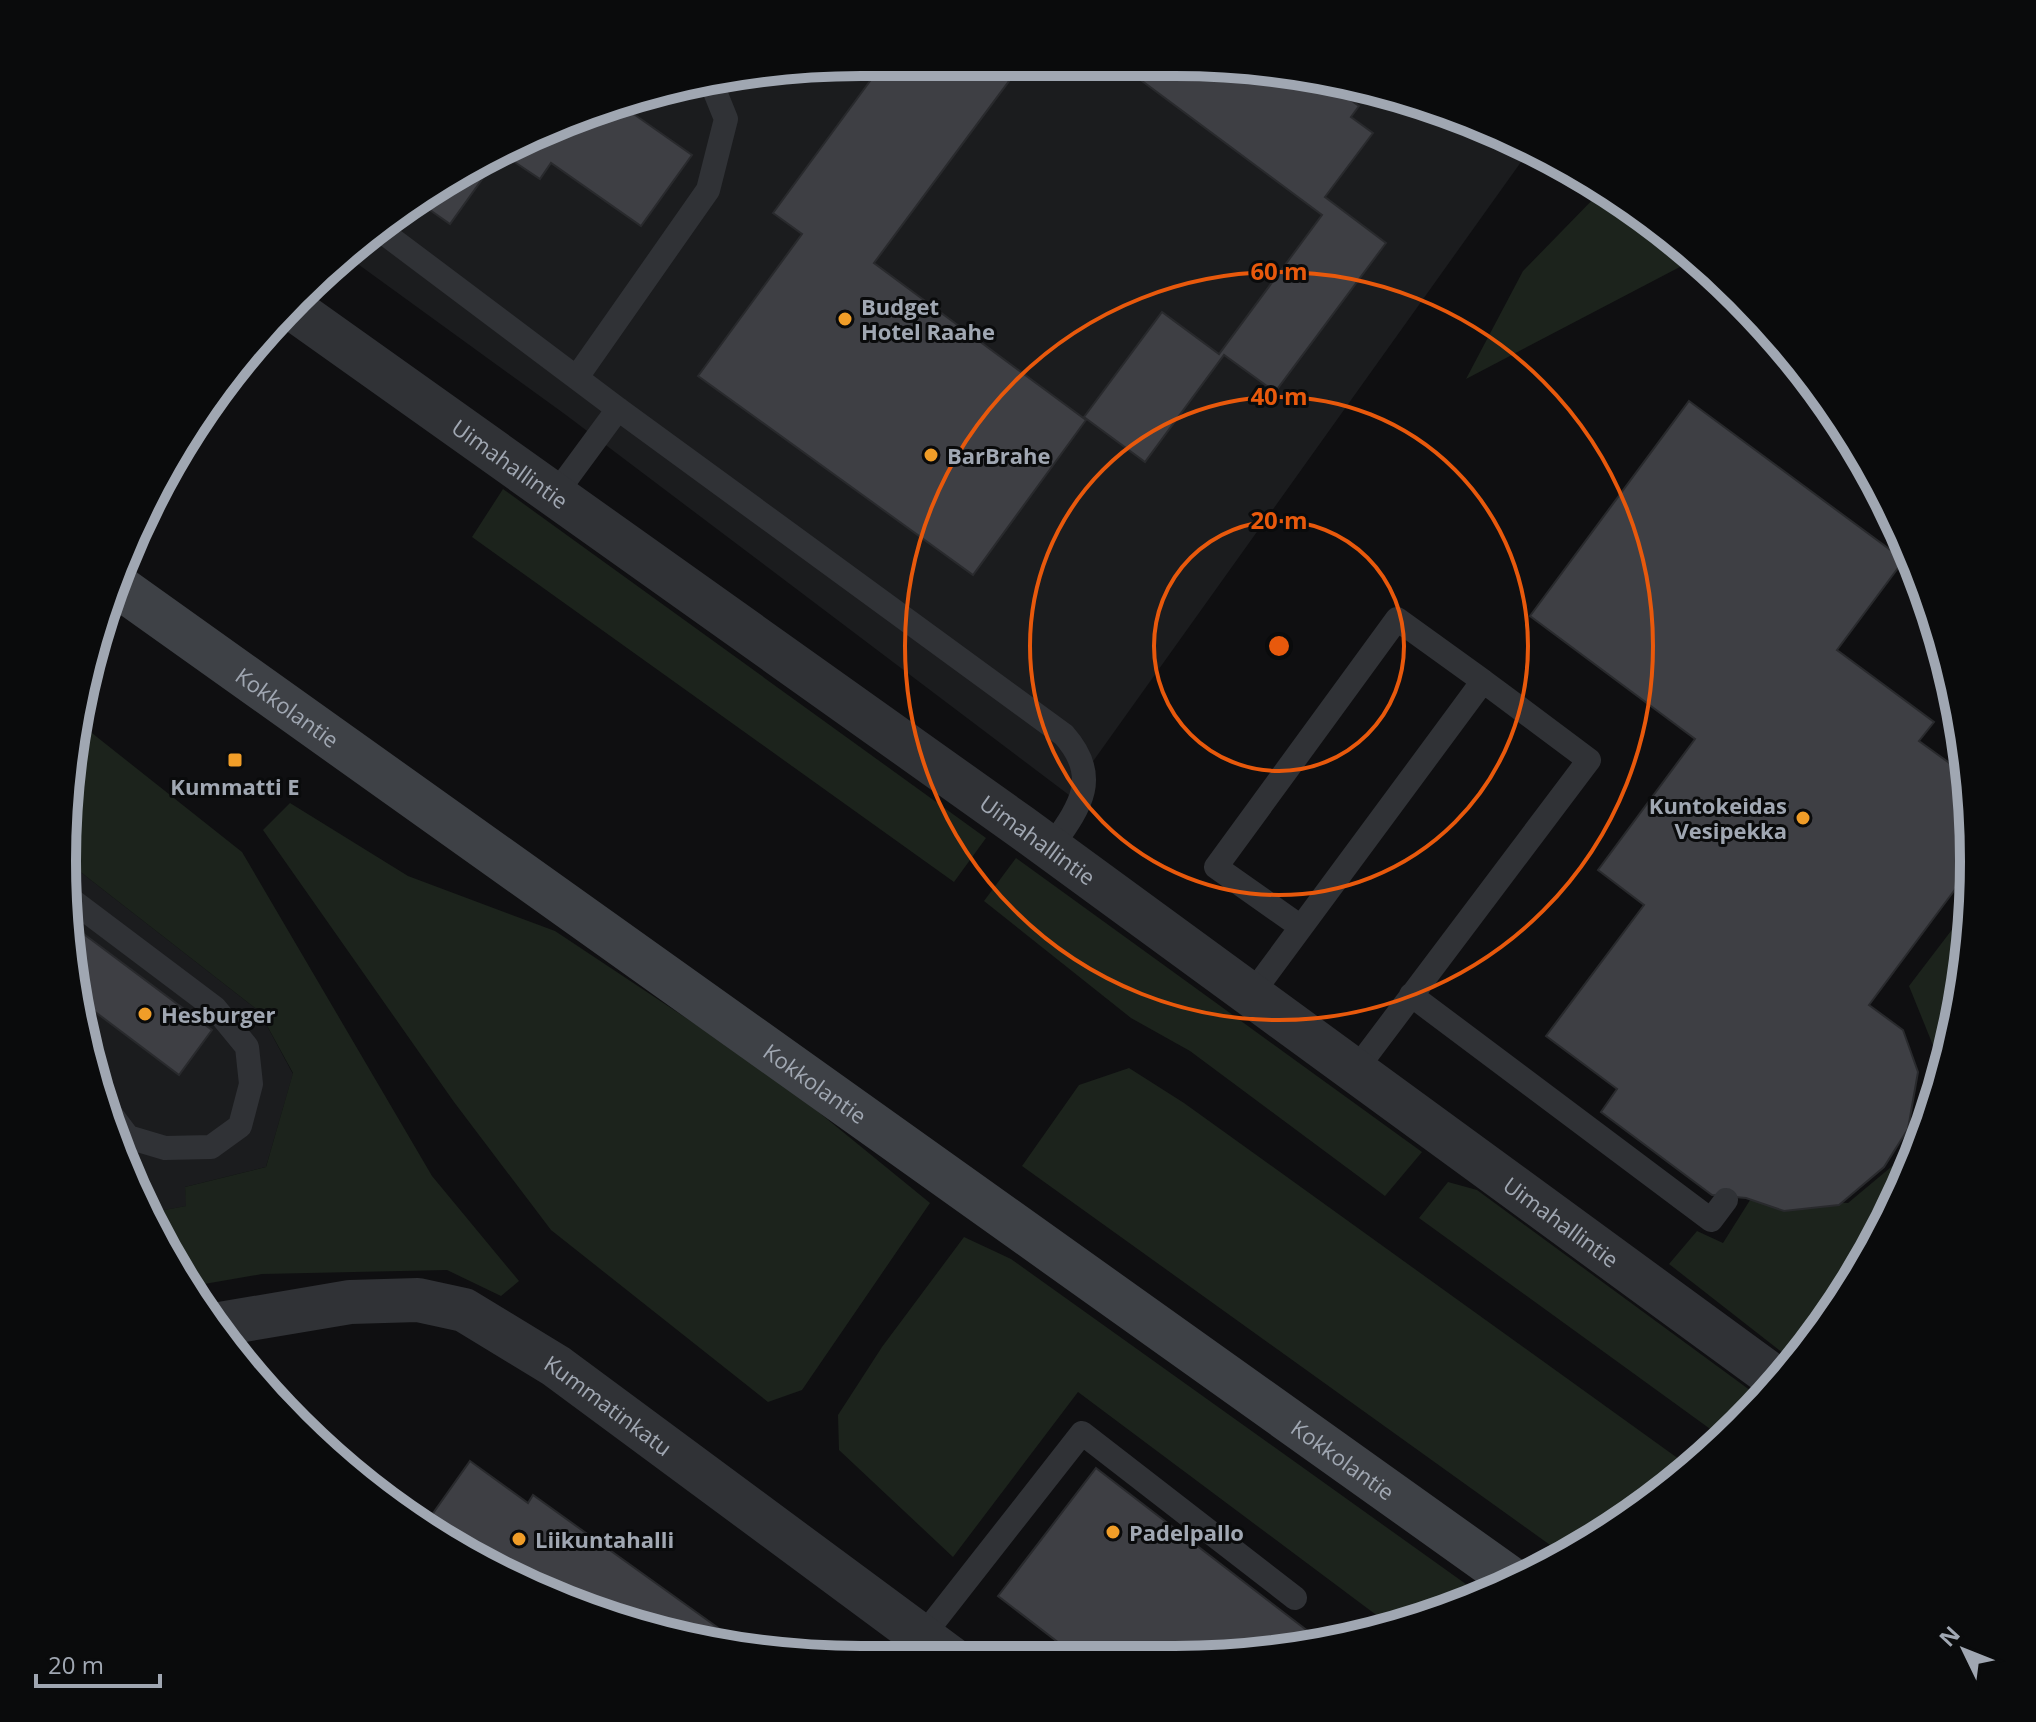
<svg xmlns="http://www.w3.org/2000/svg" width="2036" height="1722" viewBox="0 0 2036 1722" font-family="'Open Sans',sans-serif">
<style>
.built{fill:#1b1c1e}
.green{fill:#1c231c}
.building{fill:#3e3f44;stroke:#292a2d;stroke-width:2}
.lines{fill:none;stroke-linecap:round;stroke-linejoin:round}
.service{stroke:#303236;stroke-width:24}
.minor{stroke:#303236;stroke-width:44}
.secondary{stroke:#3e4146;stroke-width:44}
.ring{fill:none;stroke:#e8590c;stroke-width:4}
.poi-dot{fill:#f09d28;stroke:#0a0b0c;stroke-width:3}
.labels{text-anchor:middle;dominant-baseline:central;stroke-width:6;stroke-linejoin:round;paint-order:stroke}
.poi-label{font-size:22px;font-weight:bold;fill:#a0a7b2;stroke:#0a0b0c;text-anchor:start}
.street-label{font-size:22px;fill:#a0a7b2;stroke:#0a0b0c}
.rim{fill:none;stroke:#a0a7b2;stroke-width:10}
.centre{fill:#e8590c;stroke:#0a0b0c;stroke-width:4}
.ring-label{font-size:24px;text-anchor:middle;font-weight:bold;fill:#e8590c;stroke:#0a0b0c;stroke-width:6;stroke-linejoin:round;paint-order:stroke}
</style>
<rect width="100%" height="100%" fill="#0f0f11"/>
<path class="built" d="M861,62L1279,69L1382,89L1495,132L1526,155L1069,795L566,415L344,254L507,145L655,89Z
M69,863L259,1011L293,1074L266,1167L185,1187L187,1206L148,1213L123,1166L69,966Z"/>
<path class="green" d="M1602,190L1661,227L1697,258L1466,379L1523,271Z
M503,489L986,838L954,882L472,537Z
M78,722L242,852L432,1176L519,1281L501,1296L447,1270L262,1274L187,1287L148,1213L186,1206L185,1187L266,1167L293,1073L259,1011L69,863V757Z
M290,803L408,876L555,931L778,1079L930,1203L802,1390L768,1402L551,1230L454,1102L263,830Z
M1016,858L1422,1152L1385,1196L1190,1051L1131,1018L984,901Z
M1970,906L1959,1017L1943,1070L1909,986Z
M1129,1068L1184,1103L1690,1467L1619,1526L1564,1555L1022,1166L1079,1085Z
M1921,1142L1913,1167L1839,1305L1793,1361L1669,1264L1697,1231L1723,1243L1752,1197L1848,1203Z
M1448,1182L1477,1190L1762,1399L1740,1426L1724,1439L1419,1218Z
M964,1237L1011,1259L1484,1597L1391,1626L1078,1392L953,1557L839,1450L838,1415L882,1347Z"/>
<path class="building" d="M884,62L1021,65L874,263L1086,420L973,575L698,376L802,234L773,213Z
M1122,66L1279,69L1318,77L1359,106L1351,117L1373,133L1325,197L1386,243L1275,392L1224,355L1145,462L1084,417L1162,312L1219,354L1322,215Z
M618,103L692,155L641,226L551,163L540,179L498,151L507,145Z
M498,151L501,153L450,224L420,203Z
M1689,401L1904,560L1837,650L1934,722L1919,741L1966,775L1974,864L1869,1005L1903,1030L1918,1072L1908,1129L1884,1167L1839,1205L1784,1211L1746,1198L1712,1195L1601,1112L1617,1089L1546,1036L1644,905L1598,870L1695,739L1530,616Z
M69,923L212,1030L179,1075L78,999L69,966Z
M470,1461L528,1503L533,1495L742,1645L605,1618L462,1553L424,1526Z
M1096,1468L1326,1645L1175,1660H1081L998,1596Z"/>
<g class="lines">
<path class="service" d="M380,230L618,409L1064,735C1103,779 1078,809 1050,849
M577,377L708,190L726,119L711,82
M554,496L618,409
M69,898L215,1008L247,1047L251,1084L240,1126L211,1147L165,1148L128,1137
M1301,927L1216,867L1397,619L1483,681
M1251,995L1483,681L1589,760L1354,1072
M1411,995L1711,1220L1726,1200
M107,1109L128,1137L116,1141
M922,1637L1082,1433L1295,1598"/>
<g class="minor">
<path id="s1" d="M292,308L1020,826L1778,1380"/>
<path id="s2" d="M214,1325L350,1302L418,1300L464,1310L556,1366L952,1659"/>
</g>
<path class="secondary" id="s3" d="M115,584L1514,1581"/>
</g>
<g class="ring">
<circle cx="1279" cy="646" r="125"/>
<circle cx="1279" cy="646" r="249"/>
<circle cx="1279" cy="646" r="374"/>
</g>
<g class="poi-dot">
<circle cx="845" cy="319" r="8"/>
<circle cx="931" cy="455" r="8"/>
<rect x="227" y="752" width="16" height="16" rx="4"/>
<circle cx="1803" cy="818" r="8"/>
<circle cx="145" cy="1014" r="8"/>
<circle cx="1113" cy="1532" r="8"/>
<circle cx="519" cy="1539" r="8"/>
</g>
<g class="labels">
<g class="poi-label">
<text x="861" y="306">Budget<tspan x="861" dy="25">Hotel Raahe</tspan></text>
<text x="947" y="455">BarBrahe</text>
<text x="235" y="786" text-anchor="middle">Kummatti E</text>
<text x="1787" y="805" text-anchor="end">Kuntokeidas<tspan x="1787" dy="25">Vesipekka</tspan></text>
<text x="161" y="1014">Hesburger</text>
<text x="1129" y="1532">Padelpallo</text>
<text x="535" y="1539">Liikuntahalli</text>
</g>
<g class="street-label">
<text stroke="none"><textPath href="#s1" startOffset="268">Uimahallintie</textPath></text>
<text stroke="none"><textPath href="#s3" startOffset="212">Kokkolantie</textPath></text>
<text stroke="none"><textPath href="#s1" startOffset="916">Uimahallintie</textPath></text>
<text stroke="none"><textPath href="#s3" startOffset="860">Kokkolantie</textPath></text>
<text stroke="none"><textPath href="#s1" startOffset="1564">Uimahallintie</textPath></text>
<text stroke="none"><textPath href="#s2" startOffset="426">Kummatinkatu</textPath></text>
<text stroke="none"><textPath href="#s3" startOffset="1508">Kokkolantie</textPath></text>
</g>
</g>
<path d="M0 0H2036V1722H0ZM861 76H1175A785 785 0 0 1 1960 861V861A785 785 0 0 1 1175 1646H861A785 785 0 0 1 76 861V861A785 785 0 0 1 861 76Z" fill="#0a0b0c" fill-rule="evenodd"/>
<path class="rim" d="M861 76H1175A785 785 0 0 1 1960 861V861A785 785 0 0 1 1175 1646H861A785 785 0 0 1 76 861V861A785 785 0 0 1 861 76Z"/>
<circle cx="1279" cy="646" r="12" class="centre"/>
<g class="ring-label">
<text x="1279" y="280">60 m</text>
<text x="1279" y="405">40 m</text>
<text x="1279" y="529">20 m</text>
</g>
<g transform="translate(1964 1650) rotate(313)" stroke="#0a0b0c" stroke-width="6" paint-order="stroke">
<path d="M0-6L14 30L0 20L-14 30Z" fill="#a0a7b2"/>
<text y="-12" font-size="22" font-weight="bold" text-anchor="middle" fill="#a0a7b2">N</text>
</g>
<path d="M36 1674v12h124v-12" fill="none" stroke="#a0a7b2" stroke-width="4"/>
<text x="48" y="1674" font-size="24" fill="#a0a7b2" stroke="#0a0b0c" stroke-width="6" paint-order="stroke">20 m</text>
</svg>
